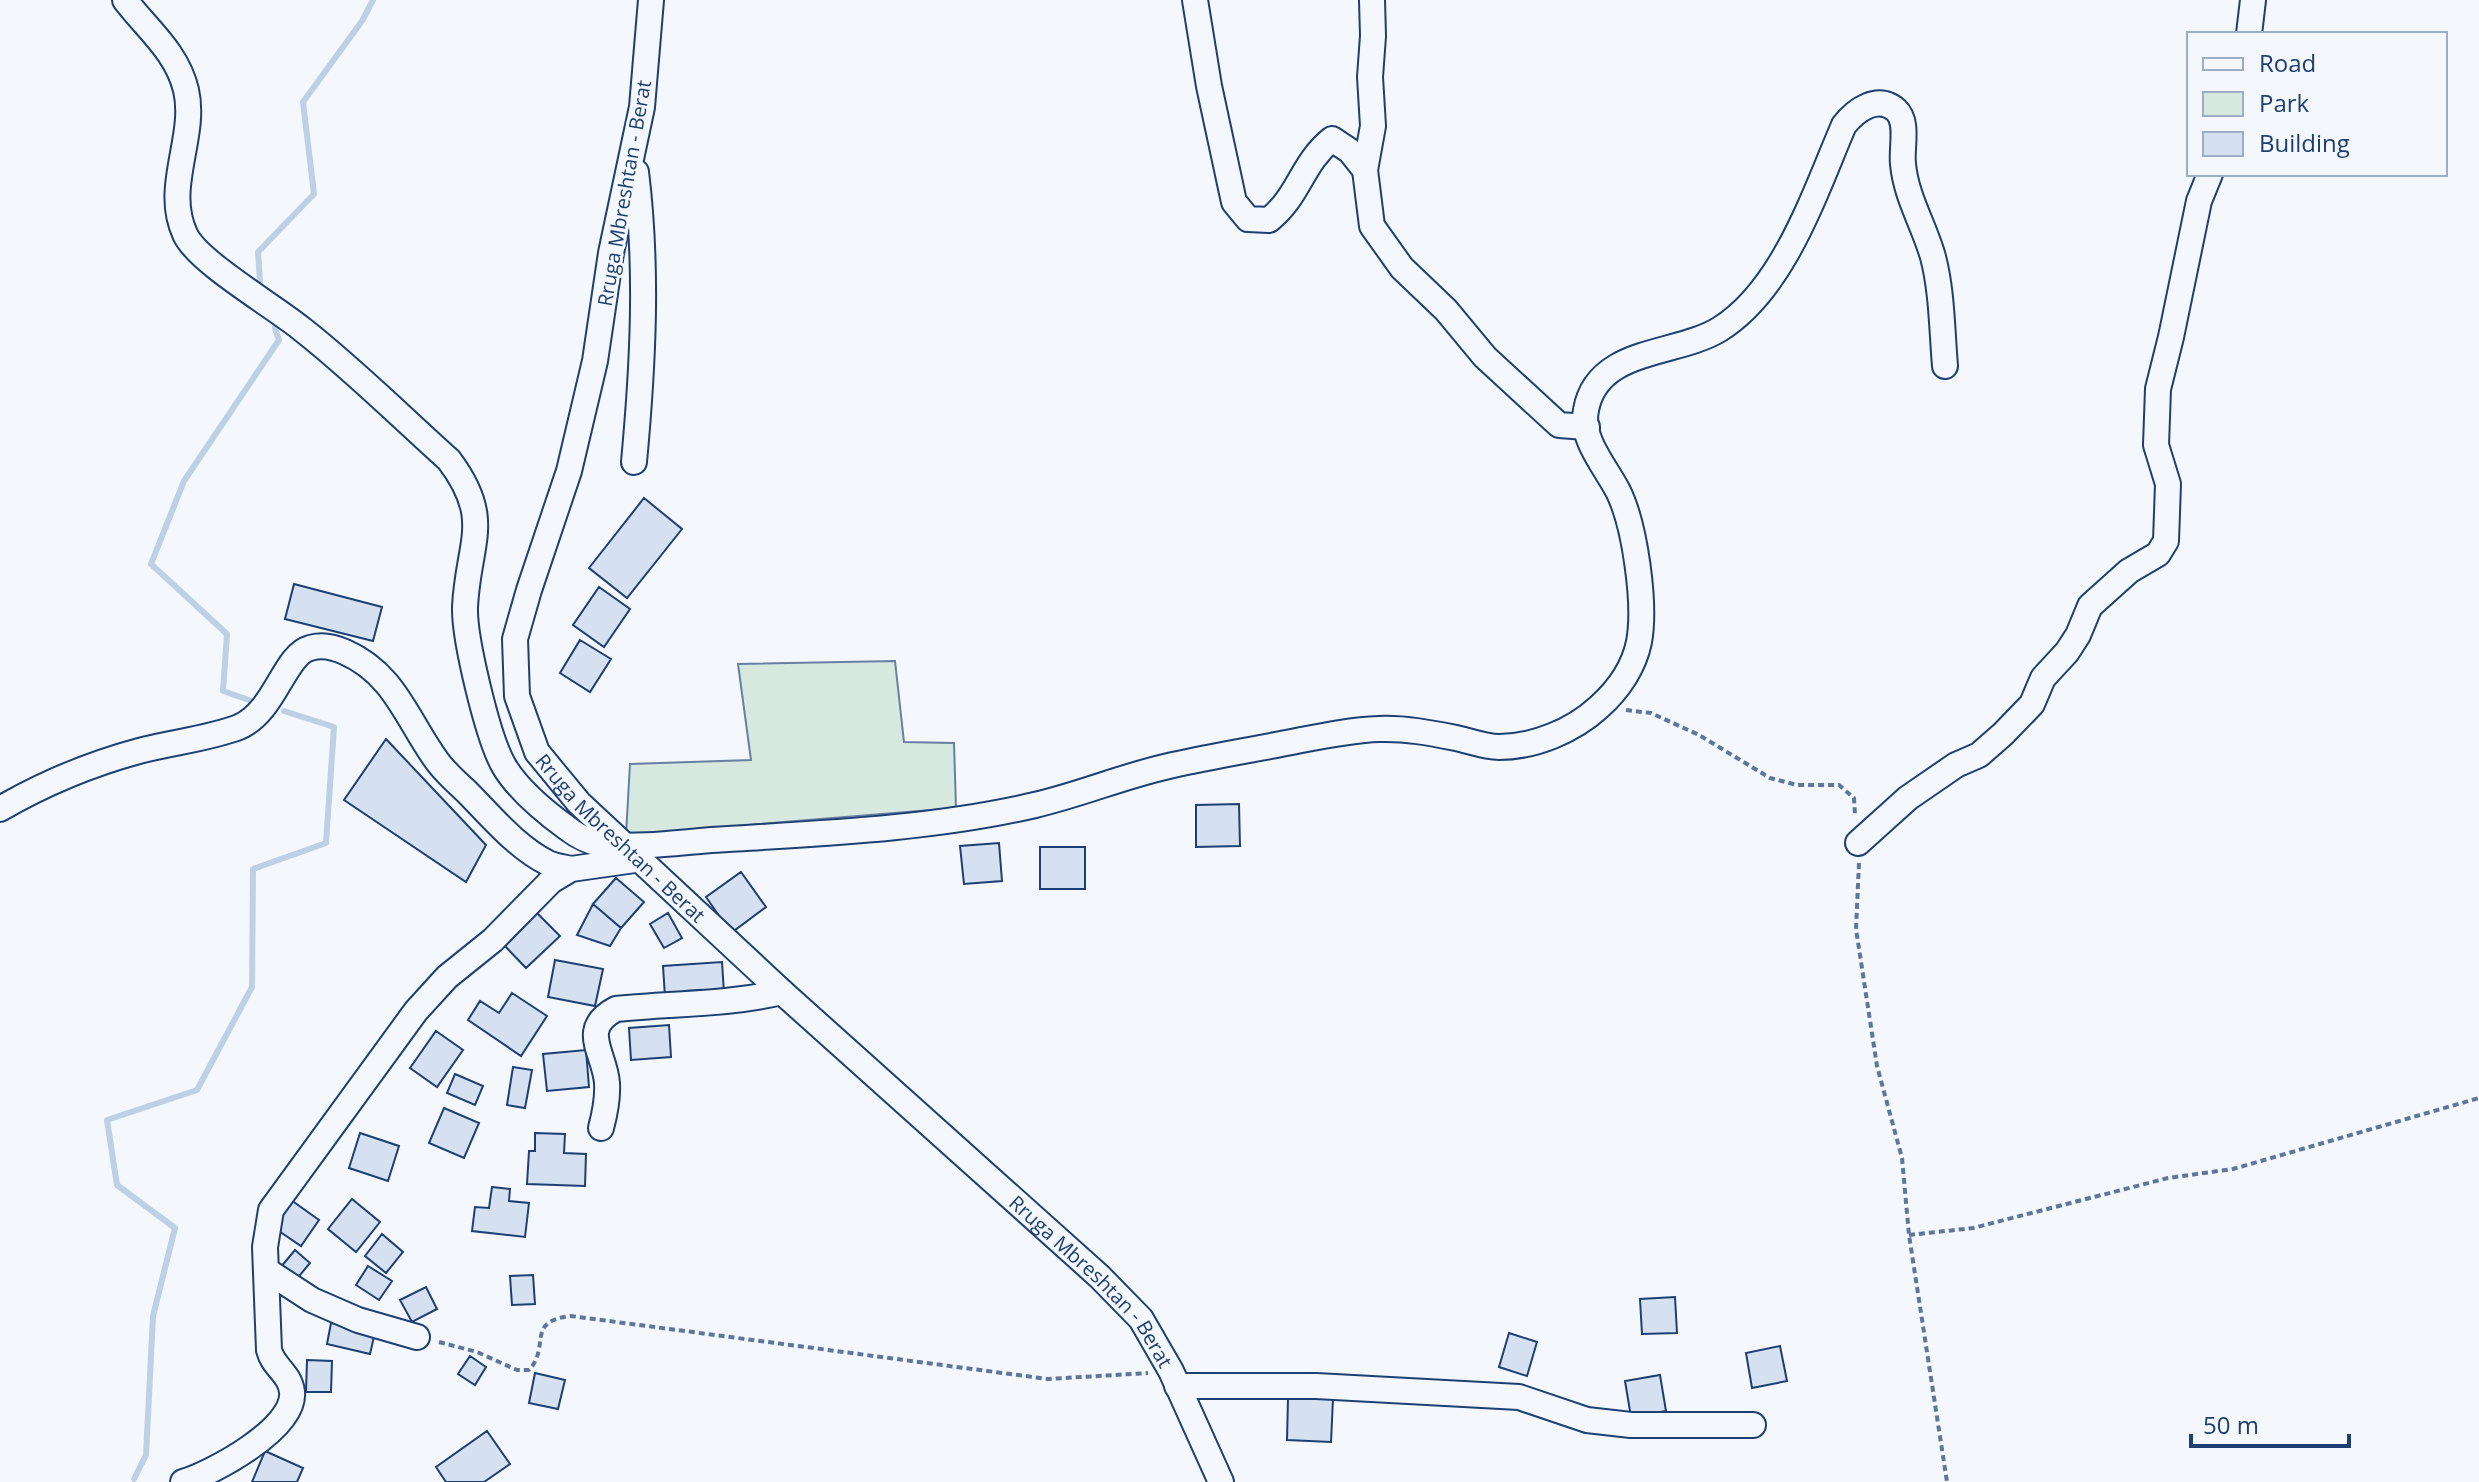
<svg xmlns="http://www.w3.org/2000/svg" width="2479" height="1482" viewBox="0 0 2479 1482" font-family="'Open Sans',sans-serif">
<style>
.green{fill:#d7e8df;stroke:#687fa3;stroke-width:2}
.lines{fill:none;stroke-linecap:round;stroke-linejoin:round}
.stream{stroke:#bed0e5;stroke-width:6}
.building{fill:#d5e0f0;stroke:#1d3f73;stroke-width:2}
.minor-casing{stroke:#1d3f73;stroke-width:28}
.path{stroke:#5e769c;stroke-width:4;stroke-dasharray:6 4;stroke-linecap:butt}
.minor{stroke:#f4f7fb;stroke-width:24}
.labels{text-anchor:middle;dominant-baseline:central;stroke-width:6;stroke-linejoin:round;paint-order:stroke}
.street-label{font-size:20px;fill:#1d3f73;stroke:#f4f7fb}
</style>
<rect width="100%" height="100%" fill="#f4f7fb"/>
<path class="green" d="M895,661L904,742L954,743L956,808L626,835L630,764L751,760L738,664Z"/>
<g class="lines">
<path class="stream" d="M260,281L258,252L314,194L303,102L362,21L373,0
M249,700L223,691L227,634L151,564L184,481L279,340L275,328
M134,1479L146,1455L153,1316L175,1228L117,1185L107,1120L197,1090L252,987L253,869L326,843L334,727L284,711"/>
</g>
<path class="building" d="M644,498L682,529L627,598L589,568Z
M294,584L382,607L373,641L285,619Z
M599,587L630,609L604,647L573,625Z
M580,640L611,659L590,692L560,673Z
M386,739L486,845L466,882L344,800Z
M1239,804L1240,846L1196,847V805Z
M999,843L1002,881L964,884L960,846Z
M1040,847H1085V889H1040Z
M741,872L766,907L731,933L706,897Z
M616,878L644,902L621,928L593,904Z
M593,904L621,928L610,946L577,935Z
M536,912L560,936L526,968L503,944Z
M668,913L682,938L664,948L650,924Z
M555,960L603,969L595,1006L548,997Z
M722,962L724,993L665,997L663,966Z
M512,993L547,1016L521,1056L468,1020L480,1001L499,1013Z
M669,1025L671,1057L631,1060L629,1028Z
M436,1031L463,1050L437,1087L410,1068Z
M586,1050L589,1087L547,1091L543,1054Z
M513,1067L532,1070L525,1108L507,1105Z
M455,1074L483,1086L475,1105L447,1093Z
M444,1108L479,1123L464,1158L429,1143Z
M360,1133L399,1146L388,1181L349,1168Z
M535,1133L565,1134L564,1153L586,1154L585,1186L527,1184L529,1151H535Z
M492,1187L510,1189L509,1201L529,1203L525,1237L472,1231L475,1207L489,1208Z
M352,1199L380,1222L356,1252L328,1229Z
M291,1200L319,1220L301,1246L273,1227Z
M382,1234L403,1252L386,1273L365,1256Z
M295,1250L310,1263L295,1281L280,1268Z
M368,1266L392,1281L379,1300L356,1285Z
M533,1275L535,1304L512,1305L510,1276Z
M426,1287L437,1309L412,1322L400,1300Z
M1675,1297L1677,1333L1642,1334L1640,1299Z
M331,1323L375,1332L370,1354L327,1344Z
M1509,1333L1537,1342L1527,1376L1499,1367Z
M1780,1346L1787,1381L1752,1388L1746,1353Z
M470,1356L486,1367L475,1385L458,1374Z
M307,1360L332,1361L331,1392H306Z
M535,1373L565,1380L558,1409L529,1403Z
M1660,1375L1666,1411L1631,1417L1625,1381Z
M1288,1398L1333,1399L1331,1442L1287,1440Z
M487,1431L510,1464L484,1482H446L436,1467Z
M265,1451L303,1468L297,1482H252Z"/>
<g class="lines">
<g class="minor-casing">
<g id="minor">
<path d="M125,0C147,29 177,52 186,90C197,137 163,187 185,234C197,262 277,308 303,330C354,370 401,417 449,460C494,520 468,542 465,607C464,638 488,739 504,766C518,790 545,812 567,828C580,838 591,843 607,845C646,848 688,841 728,839C829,833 937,828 1035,805C1082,794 1126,775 1173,765C1209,757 1245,751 1281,744C1313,738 1347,730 1379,729C1405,728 1431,733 1456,738C1470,741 1485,747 1499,747C1534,747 1573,731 1599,707C1618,690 1634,667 1639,642C1646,604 1635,525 1618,491C1605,466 1580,439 1586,410C1597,347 1677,356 1720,329C1784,289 1815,192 1844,125C1856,110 1878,94 1896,110C1909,122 1901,148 1903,164C1906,197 1924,225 1933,257C1942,291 1942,331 1945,366"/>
<path id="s1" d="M651,0L642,107L611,253L595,361L569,471L529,590L515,639L517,696L537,752L579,803L782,992L1100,1277L1141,1319L1171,1371L1221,1482"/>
<path d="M1195,0L1209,86L1234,202L1248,219L1269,220C1300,195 1301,164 1332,139L1350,151L1365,170L1372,226L1402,268L1446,310L1485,357L1559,425L1587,427"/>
<path d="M2249,34L2253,0"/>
<path d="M1365,170L1373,126L1370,77L1373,36L1372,0"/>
<path d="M634,462C643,365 648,269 636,172"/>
<path d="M0,809C43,784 91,764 139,751C172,742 208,739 239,727C275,712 284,655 310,648C322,644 334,647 345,652C395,674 407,720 437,761C445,772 456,782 466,791C491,816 516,847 548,863C555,866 563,867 571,869"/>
<path d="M1858,843L1908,798L1956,765L1979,755L2003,734L2032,704L2043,678L2067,652L2078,635L2090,606L2129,571L2158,554L2166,541L2168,484L2156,445L2158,389L2171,337L2199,201L2210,174"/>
<path d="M601,1128C605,1113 608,1099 607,1083C605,1053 578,1029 616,1009C672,1003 727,1005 782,992"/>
<path d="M266,1270L312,1300L358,1320L417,1337"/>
<path d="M1177,1386H1316L1519,1397L1587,1420L1631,1425H1753"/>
<path d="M183,1482C213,1473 296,1428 292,1392C290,1373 273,1367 269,1350L265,1247L271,1210L416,1011L447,977L493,940L551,881L571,869L642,859"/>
</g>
</g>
<path class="path" d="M1626,710L1651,713L1699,735L1770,778L1797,785H1839L1854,798L1855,815
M1859,863L1856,929L1877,1066L1902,1158L1909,1235L1947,1482
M1909,1235L1973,1228L2168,1178L2233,1169L2479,1098
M439,1342L477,1352L517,1370H529C551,1346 525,1321 571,1316L1048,1379L1148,1373"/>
<use href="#minor" class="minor"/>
</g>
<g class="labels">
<g class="street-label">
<text transform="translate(624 193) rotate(-80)">Rruga Mbreshtan - Berat</text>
<text stroke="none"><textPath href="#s1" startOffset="892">Rruga Mbreshtan - Berat</textPath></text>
<text stroke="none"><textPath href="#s1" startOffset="1540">Rruga Mbreshtan - Berat</textPath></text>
</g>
</g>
<rect x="2187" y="32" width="260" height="144" fill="#f4f7fb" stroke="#9eadc5" stroke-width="2"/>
<rect x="2203" y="58" width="40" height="12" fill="#f4f7fb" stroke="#9eadc5" stroke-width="2"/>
<text x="2259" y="72" font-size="24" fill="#1d3f73">Road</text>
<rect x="2203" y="92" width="40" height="24" fill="#d7e8df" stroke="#9eadc5" stroke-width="2"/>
<text x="2259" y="112" font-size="24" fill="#1d3f73">Park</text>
<rect x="2203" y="132" width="40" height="24" fill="#d5e0f0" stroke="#9eadc5" stroke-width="2"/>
<text x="2259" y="152" font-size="24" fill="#1d3f73">Building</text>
<path d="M2191 1434v12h158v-12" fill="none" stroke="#1d3f73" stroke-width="4"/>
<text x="2203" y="1434" font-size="24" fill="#1d3f73" stroke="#f4f7fb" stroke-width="6" paint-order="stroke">50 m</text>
</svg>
